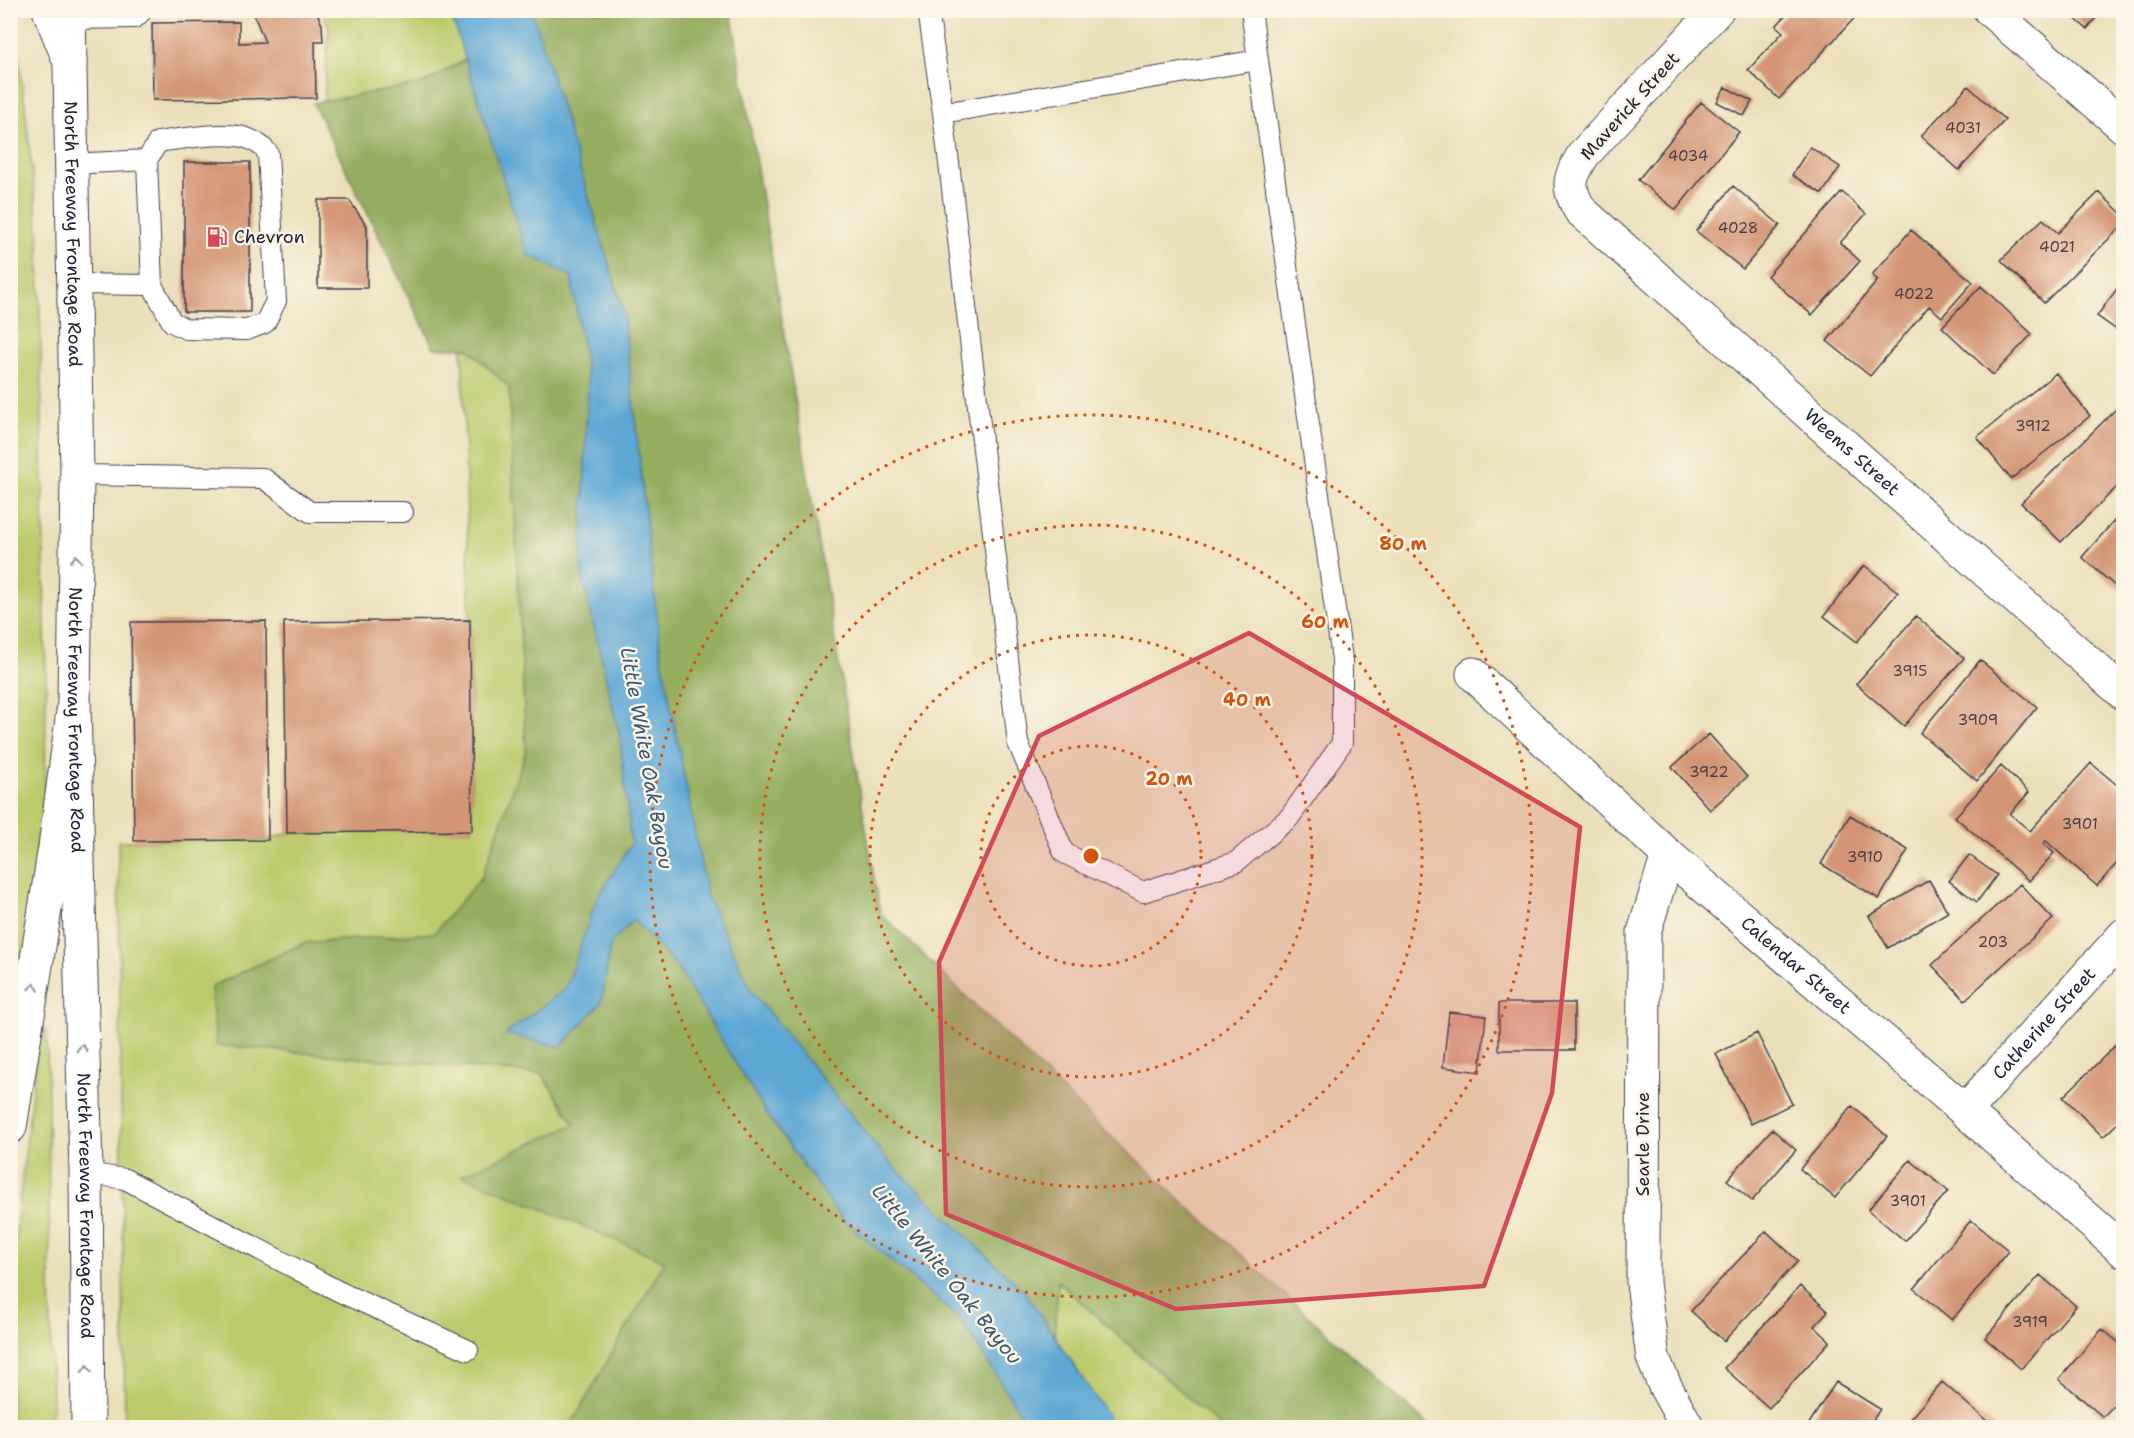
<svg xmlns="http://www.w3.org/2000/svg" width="2134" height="1438" viewBox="0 0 2134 1438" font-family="'Shantell Sans',sans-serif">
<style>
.green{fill:#bcca6c;stroke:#6f7654;stroke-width:1.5}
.forest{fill:#95ae60;stroke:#5c684e;stroke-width:1.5}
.water{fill:#5da7d5;stroke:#406488;stroke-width:1.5}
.building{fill:#d49576}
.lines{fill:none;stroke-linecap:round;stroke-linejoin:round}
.lane-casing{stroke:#403e4e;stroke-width:22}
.street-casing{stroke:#403e4e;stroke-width:35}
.secondary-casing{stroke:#403e4e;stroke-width:35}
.highway-casing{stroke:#403e4e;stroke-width:35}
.lane{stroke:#fff;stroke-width:20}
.street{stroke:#fff;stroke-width:33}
.secondary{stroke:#fff;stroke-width:33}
.highway{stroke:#fff;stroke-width:33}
.oneway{stroke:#9c9ca7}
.marked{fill:#d1495b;fill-opacity:0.2;stroke:#d1495b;stroke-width:4.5;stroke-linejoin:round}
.ring{fill:none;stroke:#d45411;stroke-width:3;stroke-dasharray:3 6}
.labels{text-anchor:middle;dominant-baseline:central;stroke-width:5;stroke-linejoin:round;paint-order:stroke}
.number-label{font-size:15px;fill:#4e3f4a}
.street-label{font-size:18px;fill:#22223b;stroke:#fcf5e5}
.poi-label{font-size:18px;fill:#22223b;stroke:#fcf5e5;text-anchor:start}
.water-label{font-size:20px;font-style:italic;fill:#3a5779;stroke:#fcf5e5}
.centre{fill:#d45411;stroke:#fcf5e5;stroke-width:3}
.ring-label{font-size:18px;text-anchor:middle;font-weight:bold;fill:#d45411;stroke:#fcf5e5;stroke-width:5;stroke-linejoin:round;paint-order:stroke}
</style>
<rect width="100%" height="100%" fill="#fcf5e5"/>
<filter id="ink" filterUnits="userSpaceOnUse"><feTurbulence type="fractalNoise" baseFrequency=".0167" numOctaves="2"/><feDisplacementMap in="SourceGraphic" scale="12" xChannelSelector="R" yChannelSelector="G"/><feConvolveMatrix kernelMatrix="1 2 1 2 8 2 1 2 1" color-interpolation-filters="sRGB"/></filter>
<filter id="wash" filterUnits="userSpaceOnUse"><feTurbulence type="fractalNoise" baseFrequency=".008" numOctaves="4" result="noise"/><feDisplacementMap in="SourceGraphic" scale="24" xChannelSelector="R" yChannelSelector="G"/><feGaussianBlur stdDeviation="1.35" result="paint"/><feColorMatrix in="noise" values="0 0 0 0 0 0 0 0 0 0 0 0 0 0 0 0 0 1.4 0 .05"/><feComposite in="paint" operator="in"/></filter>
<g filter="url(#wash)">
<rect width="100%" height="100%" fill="#ebdfba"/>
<path class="green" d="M12,10L25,106L39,236L46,691L45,803L11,1035Z
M532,10L535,19L423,84L324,101L329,27L322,11Z
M462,348H468L509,387L526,751L482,877L434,933L304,943L211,987L216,1045L542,1074L575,1124L463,1175L665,1261L570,1427H125L118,841L268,840L287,833L472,830L470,620Z
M43,1028L47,1032L52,1427L11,1428V1275L39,1031Z
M1057,1281L1221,1427L1048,1428Z"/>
<path class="forest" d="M532,11H731L880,913L1091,1118L1430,1427H1221L1058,1281L1048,1427H570L665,1261L462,1175L575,1124L542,1074L216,1045L211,987L304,943L434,933L482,877L526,751L509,387L468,348H434L313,103L423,84L534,20Z"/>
<path class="water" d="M450,11H532L623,310L661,654L707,896L752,992L891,1164L1025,1292L1115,1427H1029L961,1320L842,1219L768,1116L676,966L633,920L611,943L601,1003L561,1047L506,1034L566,988L596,900L631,844L620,738L581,571L588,380L571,276L527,254Z"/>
<g id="blocks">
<path class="building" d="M252,10H316L322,25L323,41H315L316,98L153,100L152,23L239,22V43L265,42Z
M1791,10H1862L1779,99L1748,70L1783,32L1776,26Z
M2065,10H2103L2087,29Z
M1968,86L2005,120L1959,170L1921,136Z
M1725,87L1752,101L1744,116L1717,102Z
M1701,102L1739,132L1676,210L1638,180Z
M1810,147L1840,167L1822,194L1792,175Z
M184,162H250V312H184Z
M1733,186L1780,225L1743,269L1696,231Z
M1842,192L1866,214L1840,243L1860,261L1812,315L1767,276Z
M2099,192L2124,216V224L2044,303L2001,260L2043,219L2058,233Z
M318,200H349L367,226V288H318Z
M1911,230L1973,282L1942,317L1929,306L1870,376L1827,341L1878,280L1872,275Z
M2124,279V335L2097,316Z
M1981,286L2032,334L1993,375L1942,327Z
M2056,373L2090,416L2011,479L1977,437Z
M2117,408L2124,415V480L2061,542L2021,503Z
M2124,510V594L2082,557Z
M1864,565L1898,592L1857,642L1824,616Z
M1916,616L1964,658L1904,726L1856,684Z
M470,620L472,831L287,833L284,622Z
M266,621L268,840L134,841L131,622Z
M1980,660L2037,707L1977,781L1920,733Z
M1709,734L1747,777L1710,810L1672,767Z
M2091,763L2124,791V855L2097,886L2046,841L2043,844L2054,853L2029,881L1955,817L2001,766L2029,792L2010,814L2030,831Z
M1850,815L1908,850L1879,899L1821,864Z
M1969,855L1997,875L1977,902L1949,881Z
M1929,880L1948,912L1888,948L1869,916Z
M2020,884L2053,919L1965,1000L1932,965Z
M1499,1003H1574V1050H1499Z
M1449,1012L1486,1016L1480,1072L1443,1067Z
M1757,1033L1792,1104L1751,1124L1716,1054Z
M2121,1040L2124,1042V1117L2103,1137L2063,1097Z
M1852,1106L1887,1136L1835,1198L1800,1169Z
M1772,1129L1796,1150L1752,1201L1727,1180Z
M1910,1160L1948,1191L1905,1241L1868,1210Z
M1971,1220L2009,1251L1952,1320L1914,1289Z
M1766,1231L1798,1261L1724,1341L1691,1311Z
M2040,1275L2076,1306L2021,1369L1985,1338Z
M1800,1286L1828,1311L1814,1326L1830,1341L1769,1408L1724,1368Z
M2102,1329L2124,1347V1394L2103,1417L2059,1379Z
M1836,1382L1880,1409L1868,1428H1806Z
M1942,1382L1995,1428H1902Z"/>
</g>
</g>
<g filter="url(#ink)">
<use href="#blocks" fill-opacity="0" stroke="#403e4e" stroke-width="1.5"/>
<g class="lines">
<g class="lane-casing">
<path id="lane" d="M928,10L943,113L1018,743L1064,853L1143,892L1236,862L1289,818L1342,743V659L1251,10
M69,19L135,18L143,10
M943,113L1258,60
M147,160L152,285
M71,164L147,160L158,142C179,139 230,130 249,139C257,142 263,147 268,153L276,301L265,323L247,330L186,329L172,322L152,285L73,284
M77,475L263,478L310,512H403
M86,1173L125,1179L340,1292L468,1350"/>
</g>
<g class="street-casing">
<g id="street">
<path id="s1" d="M1717,10L1584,154C1569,178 1566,185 1580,210L2124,694"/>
<path d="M1990,10L2124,127"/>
<path id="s2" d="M1473,674L1668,855L1965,1111L2124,1251"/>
<path d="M1668,855L1644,932L1643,1283L1653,1358L1665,1386L1688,1428"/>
<path id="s3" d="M1965,1111L2124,935"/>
</g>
</g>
<g class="secondary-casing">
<g id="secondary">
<path id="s4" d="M69,10L77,475L74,704L86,1173L88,1428"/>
</g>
</g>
<g class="highway-casing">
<path id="highway" d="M49,10L70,62
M10,1127L55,847L74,704"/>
</g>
<use href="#lane" class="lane"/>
<use href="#street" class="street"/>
<use href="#secondary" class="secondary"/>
<use href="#highway" class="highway"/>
</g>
<defs><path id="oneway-chevron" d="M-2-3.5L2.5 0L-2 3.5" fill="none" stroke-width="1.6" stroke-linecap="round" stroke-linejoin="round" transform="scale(1.5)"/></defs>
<g class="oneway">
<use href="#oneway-chevron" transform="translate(76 559) rotate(-89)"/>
<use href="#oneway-chevron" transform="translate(34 987) rotate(-81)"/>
<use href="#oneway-chevron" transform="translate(82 1048) rotate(-91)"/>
<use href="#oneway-chevron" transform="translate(87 1369) rotate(-91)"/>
</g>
</g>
<path class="marked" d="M1249,633L1580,827L1552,1093L1484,1286L1176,1309L946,1214L939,962L1039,736Z"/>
<g class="ring">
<circle cx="1091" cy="856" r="110"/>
<circle cx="1091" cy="856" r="221"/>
<circle cx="1091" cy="856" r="331"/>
<circle cx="1091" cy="856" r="441"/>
</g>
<defs>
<g id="fuel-bare" transform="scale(1.62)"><path d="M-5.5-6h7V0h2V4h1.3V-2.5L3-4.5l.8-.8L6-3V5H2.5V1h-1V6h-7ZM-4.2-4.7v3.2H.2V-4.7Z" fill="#d1495b" stroke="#fcf5e5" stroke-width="2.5" paint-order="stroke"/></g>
</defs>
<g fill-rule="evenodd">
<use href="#fuel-bare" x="217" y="237"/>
</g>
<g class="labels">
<g class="number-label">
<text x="1963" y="128">4031</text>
<text x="1688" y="156">4034</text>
<text x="1738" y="228">4028</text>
<text x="2057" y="247">4021</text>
<text x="1914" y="294">4022</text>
<text x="2033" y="426">3912</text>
<text x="1910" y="671">3915</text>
<text x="1978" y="720">3909</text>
<text x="1709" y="772">3922</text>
<text x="2080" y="824">3901</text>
<text x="1865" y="857">3910</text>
<text x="1993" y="942">203</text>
<text x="1908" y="1201">3901</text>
<text x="2030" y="1322">3919</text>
</g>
<g class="street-label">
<text transform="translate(1630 106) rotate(-48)">Maverick Street</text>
<text stroke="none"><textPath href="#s4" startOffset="224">North Freeway Frontage Road</textPath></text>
<text stroke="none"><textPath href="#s1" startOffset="621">Weems Street</textPath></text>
<text stroke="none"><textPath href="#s4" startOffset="710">North Freeway Frontage Road</textPath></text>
<text stroke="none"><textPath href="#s2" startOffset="435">Calendar Street</textPath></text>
<text stroke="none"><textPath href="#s3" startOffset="118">Catherine Street</textPath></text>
<text transform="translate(1643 1144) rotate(-90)">Searle Drive</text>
<text stroke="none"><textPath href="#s4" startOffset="1196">North Freeway Frontage Road</textPath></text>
</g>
<g class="poi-label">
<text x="234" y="237">Chevron</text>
</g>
<g class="water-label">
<text transform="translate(647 758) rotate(80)">Little White Oak Bayou</text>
<text transform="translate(947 1274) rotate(51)">Little White Oak Bayou</text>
</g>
</g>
<circle cx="1091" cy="856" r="9" class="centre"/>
<g class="ring-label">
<text x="1403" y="550">80 m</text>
<text x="1325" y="628">60 m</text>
<text x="1247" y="706">40 m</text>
<text x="1169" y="785">20 m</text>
</g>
<rect width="2134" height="1438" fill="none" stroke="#fcf5e5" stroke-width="36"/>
</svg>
